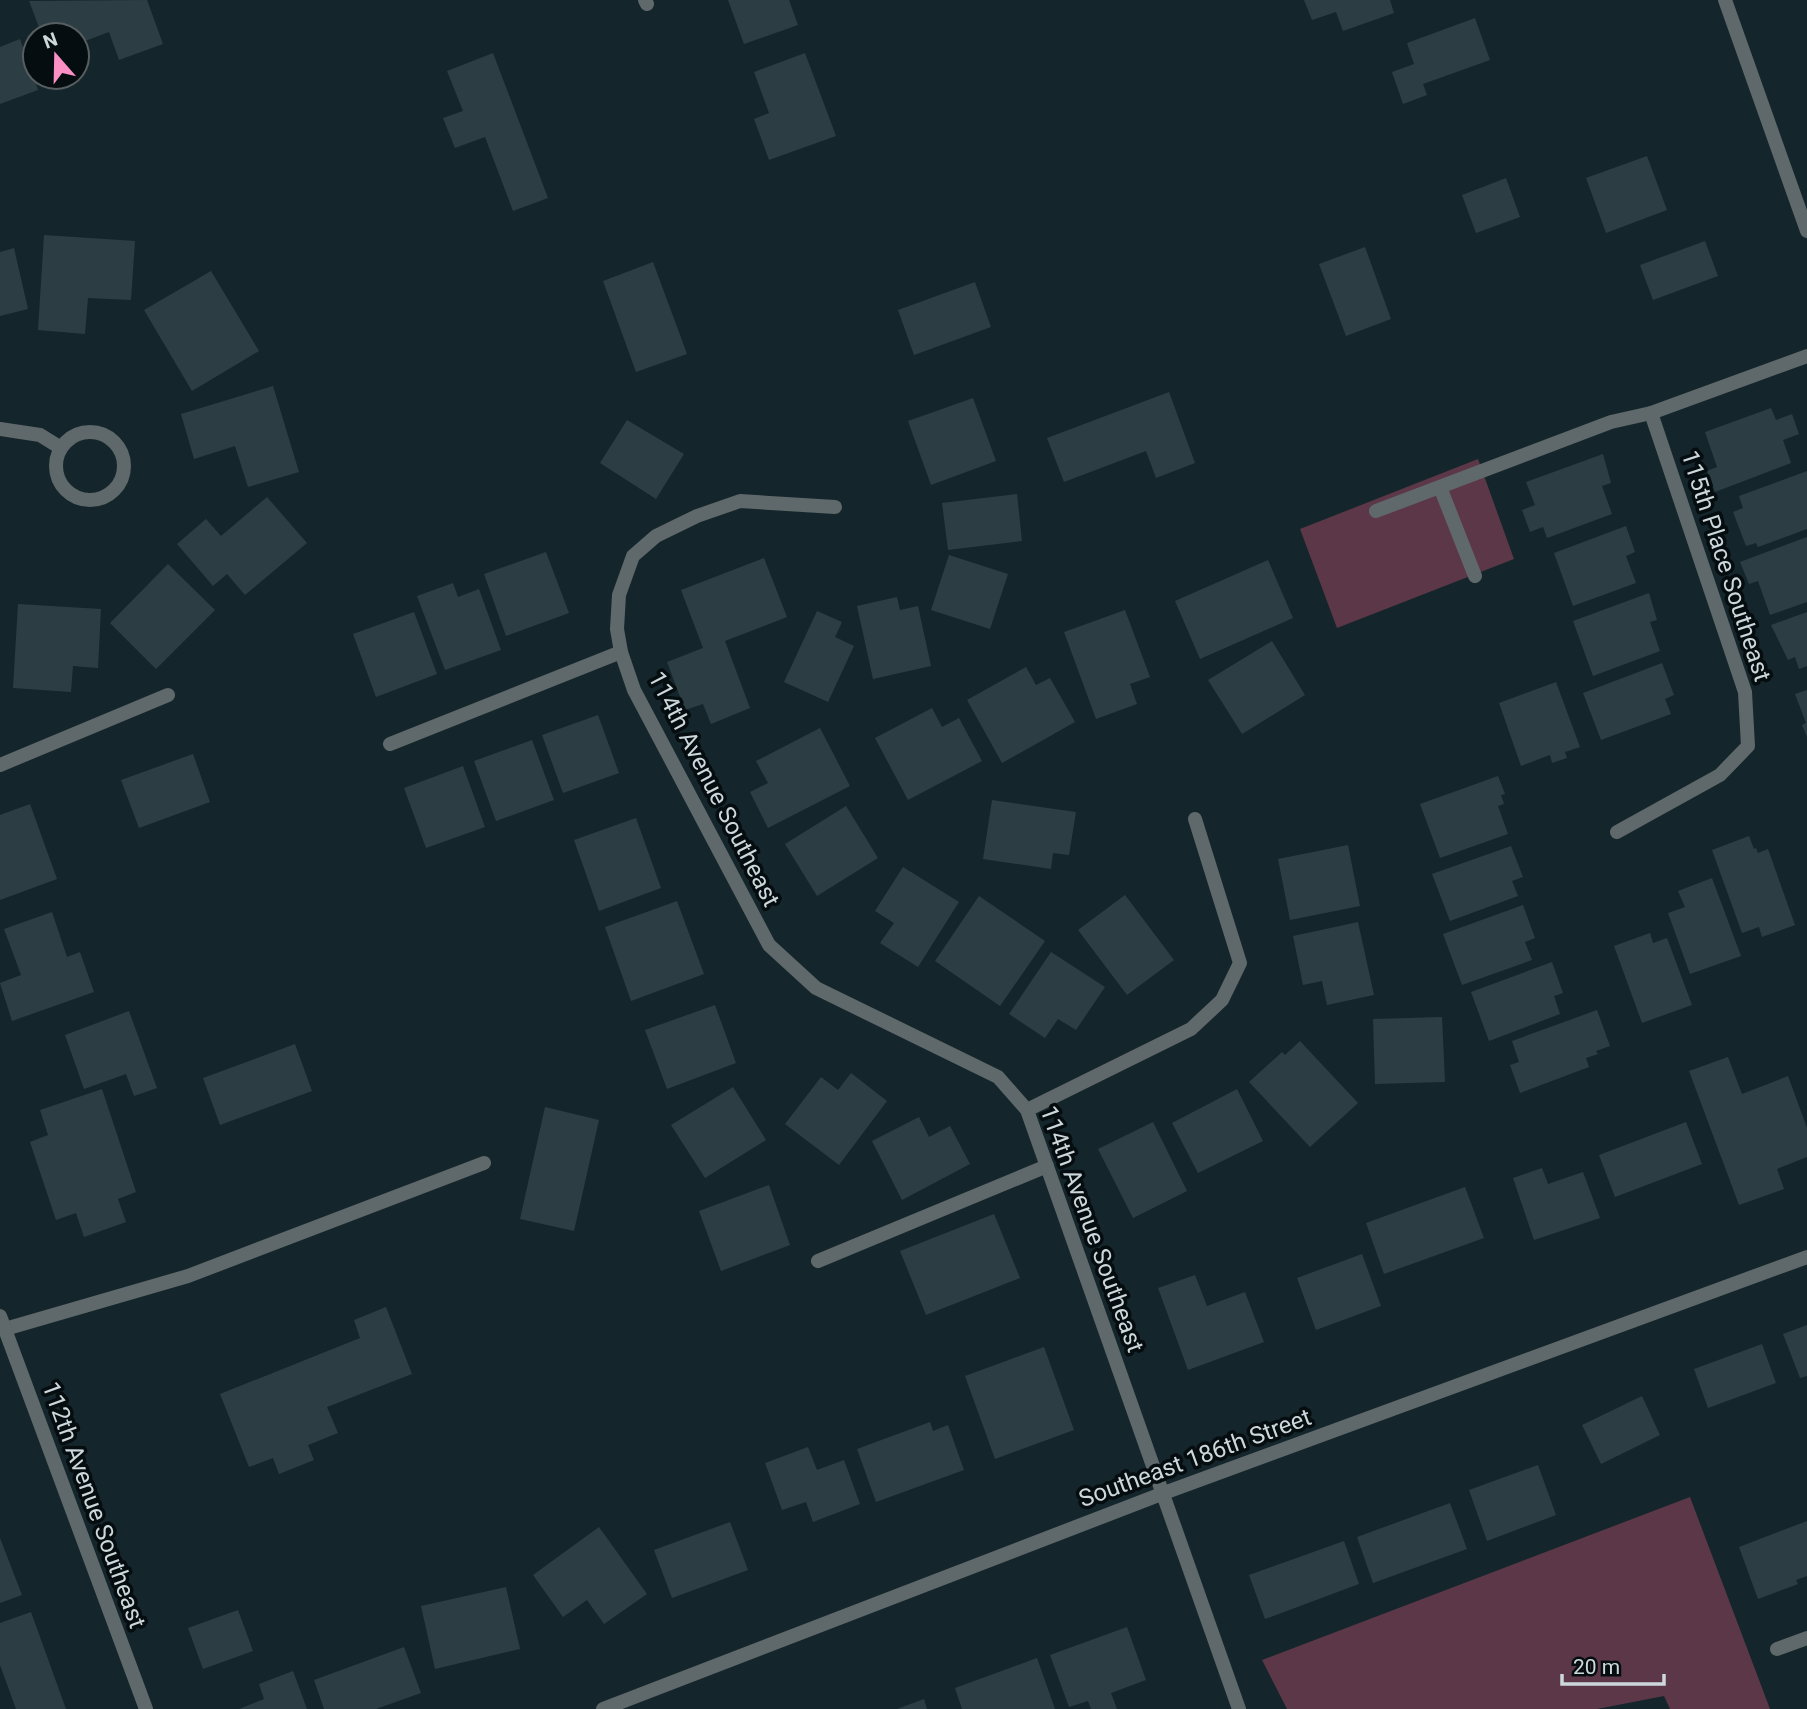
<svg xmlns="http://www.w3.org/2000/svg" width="1807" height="1709" viewBox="0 0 1807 1709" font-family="Roboto,sans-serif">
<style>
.green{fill:#5c3748}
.building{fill:#2c3e44}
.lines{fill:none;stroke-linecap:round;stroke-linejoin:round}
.service{stroke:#5f686a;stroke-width:14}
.minor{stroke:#5f686a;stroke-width:14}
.tertiary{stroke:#5f686a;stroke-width:14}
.labels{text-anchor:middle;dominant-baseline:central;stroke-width:7;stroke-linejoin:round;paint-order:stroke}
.street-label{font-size:24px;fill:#cdd8dc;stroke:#060d10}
</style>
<rect width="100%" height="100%" fill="#14262b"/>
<path class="green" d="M1478,459L1514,559L1337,628L1300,529Z
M1690,1497L1770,1709H1670L1664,1696L1597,1709H1287L1262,1660Z"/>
<path class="building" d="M147,0L163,44L119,60L109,32L77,44V35H42L29,1Z
M728,0H789L798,25L744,44Z
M1304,0H1390L1394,13L1343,31L1336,12L1312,20Z
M1475,18L1490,60L1423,84L1427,95L1403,104L1392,72L1414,64L1407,43Z
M20,39L38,90L0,104V47Z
M493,53L548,198L513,211L485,137L455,148L443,118L463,111L447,71Z
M805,53L836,136L769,160L754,119L769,113L754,72Z
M1647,156L1667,210L1606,233L1586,178Z
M1506,178L1520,217L1476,233L1462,195Z
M44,235L135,241L131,300L88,298L85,334L38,330Z
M1705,241L1718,276L1653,300L1640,265Z
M1365,247L1391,319L1346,336L1319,264Z
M14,248L28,309L0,316V252Z
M653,262L687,354L636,372L603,281Z
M211,271L259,351L192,391L144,310Z
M975,282L991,327L914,355L898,310Z
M273,386L299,472L248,487L235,446L194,459L181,414Z
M1169,392L1195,463L1156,478L1146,451L1064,482L1047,438Z
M973,398L996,461L931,485L908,421Z
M1771,408L1776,420L1792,414L1799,434L1783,440L1791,463L1715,492L1707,471L1717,467L1705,432Z
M627,420L684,454L656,499L600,463Z
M1603,454L1611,483L1602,486L1612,514L1547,538L1543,527L1530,532L1522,510L1535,505L1526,482Z
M1807,471V529L1758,547L1756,543L1746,546L1733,512L1743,508L1739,496Z
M1017,494L1022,541L948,550L942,503Z
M267,497L307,543L245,595L227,574L213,586L177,544L206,519L221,536Z
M1626,526L1635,552L1626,556L1636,583L1573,606L1554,553Z
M1807,537V602L1770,615L1758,581L1749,584L1740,562Z
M546,552L569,613L506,636L484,574Z
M949,555L1008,574L990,629L931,610Z
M764,558L787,617L725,641L750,708L711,724L703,704L685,710L667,662L703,648L681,590Z
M1268,560L1293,618L1200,659L1175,601Z
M168,564L215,610L156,669L110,623Z
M453,583L458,597L479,589L501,650L445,670L417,596Z
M1649,593L1657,620L1650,622L1660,651L1593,676L1573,621Z
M897,597L900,610L918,606L931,666L873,679L857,606Z
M18,604L101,609L98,668L73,666L71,692L13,688Z
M1125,610L1150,677L1130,684L1137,704L1096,719L1064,632Z
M817,611L842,622L835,637L854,646L828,702L784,682Z
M414,612L437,674L376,697L353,634Z
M1807,612V666L1799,669L1795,657L1788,660L1771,625Z
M1272,641L1305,695L1242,734L1208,680Z
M1662,663L1674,695L1665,699L1671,714L1601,740L1583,693Z
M1026,667L1036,685L1050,678L1075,722L1002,763L967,700Z
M1556,682L1580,747L1565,752L1567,758L1552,763L1550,755L1521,766L1499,703Z
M1807,690V737L1802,725L1806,723L1795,694Z
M932,708L942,727L959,718L982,761L908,800L875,738Z
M598,715L619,773L563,793L542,735Z
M820,728L850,786L768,828L750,792L768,783L756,761Z
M532,740L554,800L496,821L474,761Z
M193,754L210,802L139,828L121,780Z
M463,766L485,827L426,848L404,788Z
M1498,776L1505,794L1501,795L1504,804L1498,806L1508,834L1440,858L1420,804Z
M992,800L1076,812L1069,855L1053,853L1051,869L983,859Z
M30,804L57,879L0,900V815Z
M846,806L878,858L817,896L785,844Z
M636,818L661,888L599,911L574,840Z
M1749,836L1754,849L1756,848L1758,853L1768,849L1795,925L1762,937L1759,927L1742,933L1712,850Z
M1348,845L1360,906L1290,920L1278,859Z
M1511,846L1523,877L1512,881L1518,896L1450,921L1432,874Z
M903,867L959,902L918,967L880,943L894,923L875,911Z
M1712,878L1741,956L1690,974L1668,913L1685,907L1678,891Z
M1125,895L1174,960L1127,995L1078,930Z
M979,896L1045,941L1000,1006L935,961Z
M677,901L704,974L631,1001L605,927Z
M1523,905L1535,938L1525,942L1532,960L1462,985L1443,934Z
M52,912L67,957L80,952L94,992L12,1021L0,983L21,975L4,929Z
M1358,922L1374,995L1327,1005L1322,981L1303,985L1293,936Z
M1650,933L1653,943L1667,938L1692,1005L1642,1023L1614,946Z
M1051,952L1105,987L1076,1030L1058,1019L1045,1038L1009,1014Z
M1552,962L1563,993L1554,996L1560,1014L1489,1041L1471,992Z
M715,1005L736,1063L667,1089L645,1030Z
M1597,1010L1610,1046L1596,1051L1598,1054L1586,1058L1589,1067L1520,1093L1510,1065L1519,1062L1512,1041Z
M129,1011L157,1088L134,1096L126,1074L84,1089L65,1035Z
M1442,1017L1445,1082L1375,1084L1373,1019Z
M1300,1041L1358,1103L1310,1147L1249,1082L1282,1052L1285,1055Z
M295,1044L312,1091L220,1125L203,1078Z
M1728,1057L1742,1094L1788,1076L1807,1128V1157L1777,1169L1784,1189L1739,1205L1689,1071Z
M851,1073L887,1101L839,1165L785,1124L821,1077L838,1090Z
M733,1087L766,1140L705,1178L671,1125Z
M102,1089L136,1192L118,1199L126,1222L84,1237L76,1213L56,1220L30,1142L48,1135L40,1110Z
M1237,1089L1263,1141L1198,1173L1172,1123Z
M545,1107L599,1120L574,1231L520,1219Z
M919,1117L929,1137L950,1126L970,1164L902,1200L872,1141Z
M1153,1122L1187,1191L1133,1218L1098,1149Z
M1686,1122L1702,1164L1615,1197L1599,1155Z
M1542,1168L1548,1184L1583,1172L1600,1218L1534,1240L1513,1178Z
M769,1185L790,1245L721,1271L699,1211Z
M1465,1187L1484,1238L1384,1274L1366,1223Z
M994,1214L1020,1278L926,1315L900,1251Z
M1362,1254L1381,1306L1316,1330L1297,1278Z
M1195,1275L1207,1306L1245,1292L1264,1342L1188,1370L1158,1288Z
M386,1307L412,1374L327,1407L338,1433L308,1445L314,1460L279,1474L273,1458L249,1467L220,1394L360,1338L354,1320Z
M1807,1325V1376L1800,1378L1783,1334Z
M1762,1344L1776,1383L1708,1408L1694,1369Z
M1044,1347L1074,1430L995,1459L965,1376Z
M1642,1396L1660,1435L1601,1464L1582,1425Z
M930,1422L933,1431L948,1425L964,1470L876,1502L857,1449Z
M808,1447L817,1470L844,1460L860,1504L813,1522L806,1502L782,1510L765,1463Z
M1538,1465L1556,1515L1487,1541L1469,1490Z
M1450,1503L1467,1549L1373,1583L1357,1537Z
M1807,1521V1576L1796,1580L1798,1584L1758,1599L1739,1547Z
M730,1522L748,1570L672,1598L654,1550Z
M599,1527L647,1594L604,1624L587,1600L563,1617L533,1575Z
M0,1538L22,1595L0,1603Z
M1344,1541L1359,1584L1265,1619L1249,1575Z
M506,1587L520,1649L435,1669L421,1606Z
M238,1610L253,1651L203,1669L188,1628Z
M31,1612L66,1709H16L0,1665V1623Z
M1127,1627L1146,1680L1111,1693L1117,1709H1091L1088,1701L1069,1707L1050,1655Z
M404,1647L421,1693L376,1709H324L314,1680Z
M1037,1658L1055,1709H962L955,1688Z
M293,1671L307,1709H239L264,1699L259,1684Z
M924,1699L927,1709H897Z"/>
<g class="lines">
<path class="service" d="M1440,487L1475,576
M1376,511L1611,422L1651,413
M390,744L621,652
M0,765L168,695
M818,1261L1047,1166
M5,1329L188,1276L484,1163"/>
<path class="minor" d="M645,0L647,4
M0,429L40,435L61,448
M56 466a34 34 0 1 1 68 0a34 34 0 1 1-68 0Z
M835,507L740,501L697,516L656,536L633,556L619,595L617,629L621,652L634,690L769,945L816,988L998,1077L1027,1110L1239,1709
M1617,832L1720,775L1748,746L1745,692L1651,413L1807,356
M1027,1110L1191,1029L1222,1000L1240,963L1195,819
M0,1316L146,1709
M1777,1649L1807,1638
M603,1709L1164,1493L1807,1257"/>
<path class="tertiary" d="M1725,0L1807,231"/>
</g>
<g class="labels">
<g class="street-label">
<text transform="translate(1726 566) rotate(72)">115th Place Southeast</text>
<text transform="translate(714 789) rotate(63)">114th Avenue Southeast</text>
<text transform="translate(1092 1229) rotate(70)">114th Avenue Southeast</text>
<text transform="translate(1195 1458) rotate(-20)">Southeast 186th Street</text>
<text transform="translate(94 1505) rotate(70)">112th Avenue Southeast</text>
</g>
</g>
<g transform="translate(56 56) rotate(340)"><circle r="33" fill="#060d10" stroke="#565e62" stroke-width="2"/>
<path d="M0-5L12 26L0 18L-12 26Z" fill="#fc8fc3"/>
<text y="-10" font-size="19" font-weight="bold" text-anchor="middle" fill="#cdd8dc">N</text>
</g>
<path d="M1562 1674v10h102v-10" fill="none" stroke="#cdd8dc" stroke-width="3.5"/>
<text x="1573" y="1674" font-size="21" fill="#cdd8dc" stroke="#060d10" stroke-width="5" paint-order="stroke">20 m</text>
</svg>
